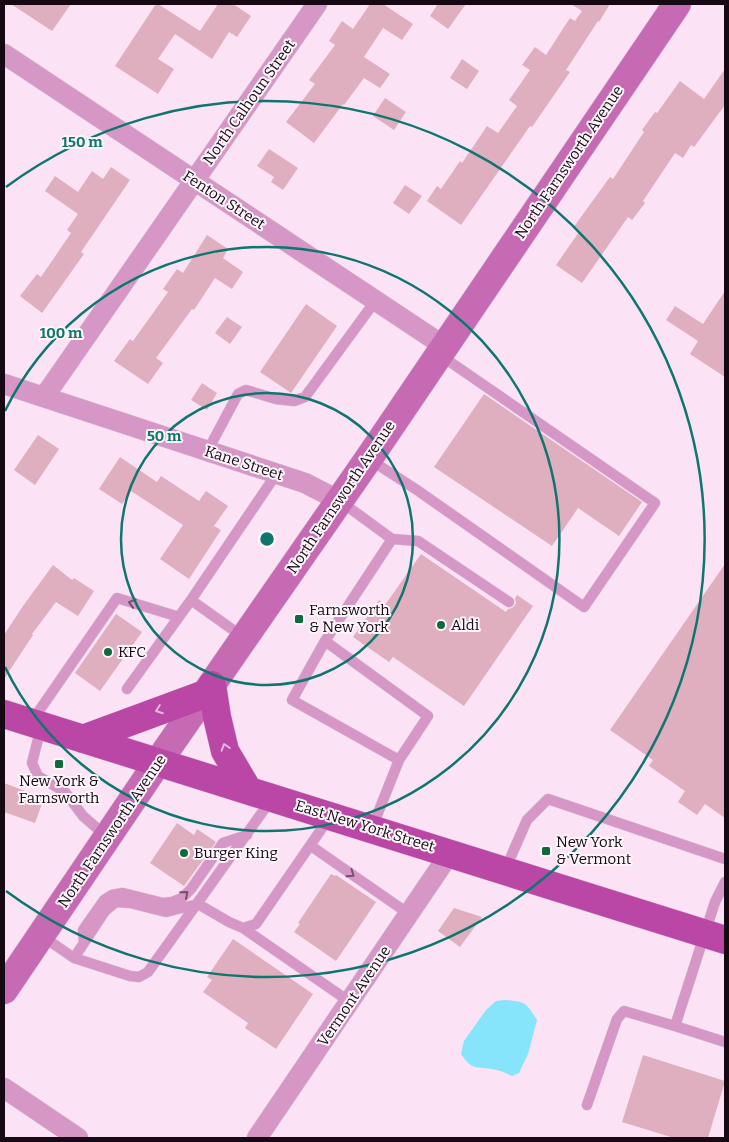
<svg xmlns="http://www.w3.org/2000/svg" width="729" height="1142" viewBox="0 0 729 1142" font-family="Bitter,serif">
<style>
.water{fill:#86e4fb}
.building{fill:#dfafc0}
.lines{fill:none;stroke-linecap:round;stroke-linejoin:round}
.lane-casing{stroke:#d6bfd1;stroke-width:11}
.street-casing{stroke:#d6bfd1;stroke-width:21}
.secondary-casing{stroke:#d6bfd1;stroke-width:29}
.primary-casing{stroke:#d6bfd1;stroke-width:29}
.lane{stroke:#d697c7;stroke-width:10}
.street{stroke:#d697c7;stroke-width:20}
.secondary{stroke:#c76ab4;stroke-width:28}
.primary{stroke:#ba46a5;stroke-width:28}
.oneway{stroke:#76506d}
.oneway2{stroke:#e6b8dd}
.ring{fill:none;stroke:#0f766e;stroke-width:2.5}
.poi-dot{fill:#0f6a3d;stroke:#fef5fb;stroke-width:2}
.labels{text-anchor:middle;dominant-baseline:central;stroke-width:4;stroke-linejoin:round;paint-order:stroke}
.street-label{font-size:15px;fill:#160913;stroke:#fef5fb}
.poi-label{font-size:15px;fill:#160913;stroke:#fef5fb;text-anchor:start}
.centre{fill:#0f766e;stroke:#fef5fb;stroke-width:2.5}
.ring-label{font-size:15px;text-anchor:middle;font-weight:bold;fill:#0f766e;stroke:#fef5fb;stroke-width:4;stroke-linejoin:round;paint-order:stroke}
</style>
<rect width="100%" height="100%" fill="#fbe2f5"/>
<path class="water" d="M505,1000C526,1001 527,1004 537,1020L528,1054L519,1073L512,1076C506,1073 499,1070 492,1069C475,1066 473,1071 461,1054L464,1041L486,1010L496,1001Z"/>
<path class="building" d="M11,4H71L52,31Z
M156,4H158L200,31L218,4H233L251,16L237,37L229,32L212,59L175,34L158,59L174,69L158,94L115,66Z
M370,4H383L413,24L402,40L383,28L364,57L390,74L380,88L364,78L344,105L343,104L314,143L286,122L315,84L309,80L335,45L329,41L342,21L353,29Z
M438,4H466L448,29L430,16Z
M571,4H610L599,22L598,21L566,70L570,72L532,127L530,126L461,225L427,201L437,186L441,189L460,161L462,163L487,126L498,133L517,106L509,100L530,70L522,65L535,47L546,55L570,18L575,21L582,11Z
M462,59L479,71L467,89L450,78Z
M725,69V105L694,147L691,145L683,158L675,153L643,201L645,203L632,220L628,217L582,283L556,265L579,232L573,228L610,177L613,179L644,132L642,130L655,112L657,113L680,81L704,99Z
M385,98L406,112L394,130L373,116Z
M269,149L298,168L283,190L271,182L274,177L257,166Z
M111,167L130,180L81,252L84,254L42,313L20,296L37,274L41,277L71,233L67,230L78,214L45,191L55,176L78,192L92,171L103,179Z
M405,185L422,196L409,214L393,203Z
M207,235L228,249L223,258L243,272L232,289L215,278L194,310L192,309L156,358L163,363L148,384L114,361L130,339L133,341L168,292L163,289L177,269L183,273Z
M725,291V377L690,354L698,341L666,320L675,306L703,324Z
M306,304L337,326L291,393L260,372Z
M227,317L242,327L230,344L215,333Z
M202,383L217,393L207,410L191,400Z
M484,394L642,502L619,536L578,508L552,546L434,467Z
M38,435L59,449L35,485L14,470Z
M120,457L157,482L161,476L199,501L206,491L228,506L214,526L221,530L189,579L160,559L183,525L131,491L122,504L99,489Z
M421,554L506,612L508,609L512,608L514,606L516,603L515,599L517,595L533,606L464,706L393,657L389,662L353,637L379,600L385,605Z
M725,564V818L705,804L697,815L678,802L685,791L649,766L653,760L610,730Z
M53,565L72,580L74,578L94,591L78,616L56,602L32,634L33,635L4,679V635L23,606Z
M116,614L142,632L100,691L75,673Z
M4,783L44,798L35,823L4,812Z
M177,823L194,835L197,829L216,842L184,886L150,863Z
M331,874L335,876L336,875L376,902L336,961L294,932L300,924L298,923Z
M454,908L482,917L460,947L438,931Z
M233,939L313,994L276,1049L245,1028L248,1023L203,992L212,980L207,977Z
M643,1055L725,1081L708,1138H674L622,1122Z"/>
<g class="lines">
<g class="lane-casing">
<path id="lane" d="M208,450L238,394L246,390L276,399L294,401L305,397L376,300
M369,459L417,490L584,607L655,503L440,355
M340,501L392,539L325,641L292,700L399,760
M392,539L418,541L509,602
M191,600L243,637
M325,641L428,716L399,760L372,828
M127,689L191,600L277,473
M32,721L117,598L179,617
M41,727L32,763L38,776L65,792L83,816L107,837
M311,846L409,914
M505,870L527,820L548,799L725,859
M725,882L715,902L675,1026L725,1042
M243,928L350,1002
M42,936L74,958L130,976L139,977L148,972L271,800
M84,942L83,930L104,900L112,895L123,893L163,903L172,902L182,898L191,889L223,843L247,835
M74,958L105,911L116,902L130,903L166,912L198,904L229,922L243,928L256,924L329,818
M587,1105L617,1019L624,1011L675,1026"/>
</g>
<g class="street-casing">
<path id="street" d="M4,54L444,346
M4,384L305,483L340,501
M44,397L317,4
M4,1088L78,1138
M257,1138L450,853"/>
</g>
<g class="secondary-casing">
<path id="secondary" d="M4,990L158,762L369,458L677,4"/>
</g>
<g class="primary-casing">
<path id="primary" d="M212,685L217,717L225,751L248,790
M4,714L725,940
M83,739L205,694"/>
</g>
<use href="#lane" class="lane"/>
<use href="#street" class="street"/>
<use href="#secondary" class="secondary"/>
<use href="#primary" class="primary"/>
</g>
<defs><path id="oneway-chevron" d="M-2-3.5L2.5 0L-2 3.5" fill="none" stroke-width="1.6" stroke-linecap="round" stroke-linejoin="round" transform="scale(1.25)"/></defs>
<g class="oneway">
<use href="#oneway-chevron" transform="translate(132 603) rotate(-163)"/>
<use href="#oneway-chevron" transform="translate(351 874) rotate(35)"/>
<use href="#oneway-chevron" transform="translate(185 894) rotate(-41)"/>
</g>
<g class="oneway2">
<use href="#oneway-chevron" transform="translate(159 710) rotate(160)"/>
<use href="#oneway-chevron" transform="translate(225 747) rotate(-108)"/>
</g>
<g class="ring">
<circle cx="267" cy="539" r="146"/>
<path d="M5 411A292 292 0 1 1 5 667"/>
<path d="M6 187A438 438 0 1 1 6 891"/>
</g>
<g class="poi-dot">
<rect x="294" y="614" width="10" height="10" rx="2.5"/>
<circle cx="441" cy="625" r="5"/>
<circle cx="108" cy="652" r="5"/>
<rect x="54" y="759" width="10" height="10" rx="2.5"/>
<rect x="541" y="846" width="10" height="10" rx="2.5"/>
<circle cx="184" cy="853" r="5"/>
</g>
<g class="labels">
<g class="street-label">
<text transform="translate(249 102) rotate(-55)">North Calhoun Street</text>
<text transform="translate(569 162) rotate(-56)">North Farnsworth Avenue</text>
<text transform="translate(224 200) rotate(33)">Fenton Street</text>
<text transform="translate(244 463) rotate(18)">Kane Street</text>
<text transform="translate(341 497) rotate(-56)">North Farnsworth Avenue</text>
<text transform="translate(365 826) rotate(17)">East New York Street</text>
<text transform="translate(112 831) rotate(-56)">North Farnsworth Avenue</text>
<text transform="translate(354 996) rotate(-56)">Vermont Avenue</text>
</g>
<g class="poi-label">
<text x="309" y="610">Farnsworth<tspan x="309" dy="17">&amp; New York</tspan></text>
<text x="451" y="625">Aldi</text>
<text x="118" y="652">KFC</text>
<text x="59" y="781" text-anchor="middle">New York &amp;<tspan x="59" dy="17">Farnsworth</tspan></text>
<text x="556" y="842">New York<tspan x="556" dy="17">&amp; Vermont</tspan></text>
<text x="194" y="853">Burger King</text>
</g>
</g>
<circle cx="267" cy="539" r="8" class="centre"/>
<g class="ring-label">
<text x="82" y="147">150 m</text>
<text x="61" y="338">100 m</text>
<text x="164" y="441">50 m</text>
</g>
<rect width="729" height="1142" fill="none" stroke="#160913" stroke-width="10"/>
</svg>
